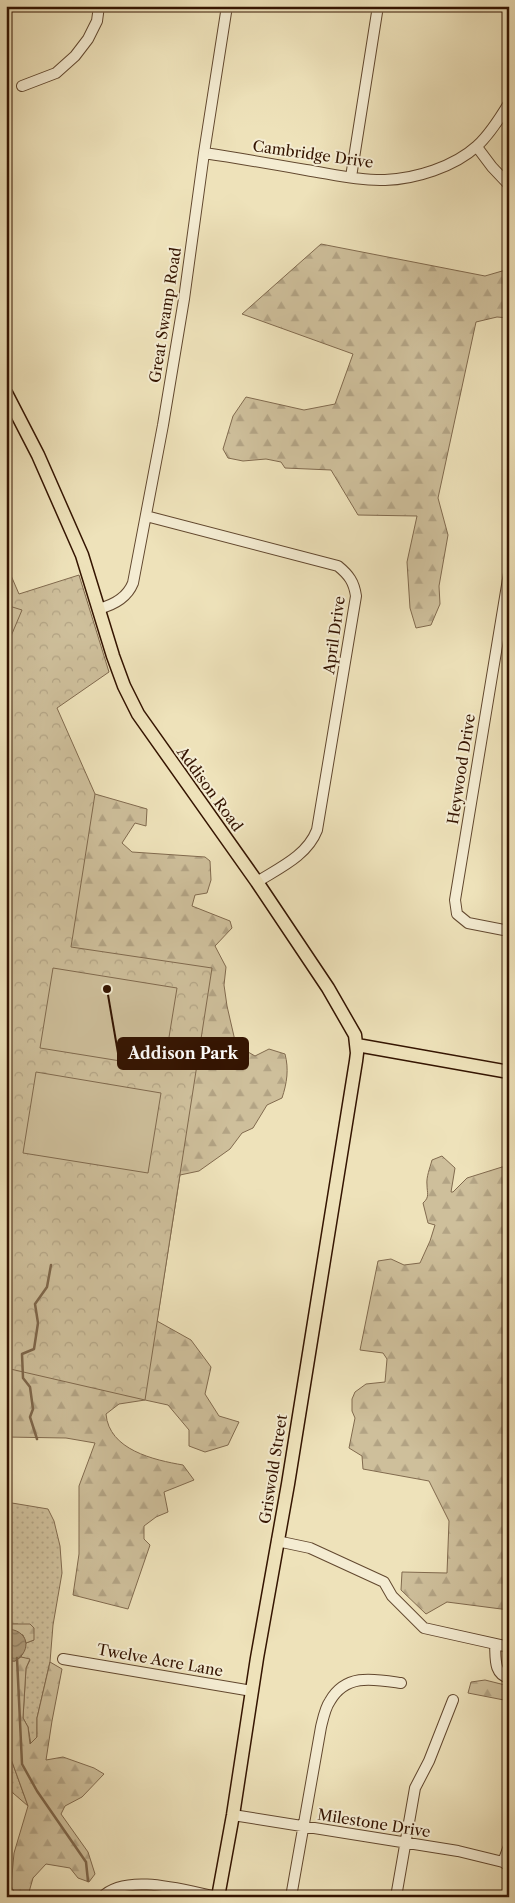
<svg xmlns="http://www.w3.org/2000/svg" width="515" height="1903" viewBox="0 0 515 1903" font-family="'Libre Caslon Text',serif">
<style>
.grass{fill:url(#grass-dots);stroke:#816a4e}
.forest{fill:url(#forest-firs);stroke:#816a4e}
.park{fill:url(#park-crowns);stroke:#816a4e}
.garden{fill:#cebf9b;stroke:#816a4e}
.water{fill:url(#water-waves);stroke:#7e664a}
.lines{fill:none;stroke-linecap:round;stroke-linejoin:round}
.stream{stroke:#7e664a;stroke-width:2.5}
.minor-casing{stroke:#62482f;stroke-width:12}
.major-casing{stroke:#341401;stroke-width:15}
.minor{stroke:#f4ecd2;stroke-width:10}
.major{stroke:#eee2ba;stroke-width:12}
.labels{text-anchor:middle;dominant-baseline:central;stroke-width:4;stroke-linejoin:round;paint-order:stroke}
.street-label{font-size:15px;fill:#341401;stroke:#f4ecd2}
.leader{fill:none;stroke:#341401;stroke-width:2}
.callout-dot{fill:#341401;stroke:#f4ecd2;stroke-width:2}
.callout{fill:#341401;stroke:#341401;stroke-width:2}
.callout-label{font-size:16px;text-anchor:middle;font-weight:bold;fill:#fff}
</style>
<defs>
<pattern id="grass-dots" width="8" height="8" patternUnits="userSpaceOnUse" patternTransform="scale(1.25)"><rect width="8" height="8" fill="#cebf9b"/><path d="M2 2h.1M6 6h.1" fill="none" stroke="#b2a384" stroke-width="1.8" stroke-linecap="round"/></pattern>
<pattern id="forest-firs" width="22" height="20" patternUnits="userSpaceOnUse" patternTransform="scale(1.25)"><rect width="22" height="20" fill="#cebf9b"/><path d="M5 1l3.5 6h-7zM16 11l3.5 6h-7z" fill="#b2a384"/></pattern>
<pattern id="park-crowns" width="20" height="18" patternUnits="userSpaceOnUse" patternTransform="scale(1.25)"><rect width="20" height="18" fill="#cebf9b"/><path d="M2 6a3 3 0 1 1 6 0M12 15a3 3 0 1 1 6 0" fill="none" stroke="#b2a384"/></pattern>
<pattern id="water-waves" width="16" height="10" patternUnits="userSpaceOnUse" patternTransform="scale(1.25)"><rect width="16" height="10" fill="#af9c7b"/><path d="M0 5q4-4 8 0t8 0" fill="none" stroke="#8f7e62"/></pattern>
</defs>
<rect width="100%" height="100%" fill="#eee2ba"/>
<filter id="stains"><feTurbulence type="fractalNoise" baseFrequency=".004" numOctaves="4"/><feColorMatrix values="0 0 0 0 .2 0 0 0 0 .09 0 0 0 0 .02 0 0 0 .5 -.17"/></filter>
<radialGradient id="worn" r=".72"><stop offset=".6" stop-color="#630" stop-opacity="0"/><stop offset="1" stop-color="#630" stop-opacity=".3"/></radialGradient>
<path class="grass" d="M6,1502L48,1509L54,1521L60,1546L62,1573L53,1625L50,1662L37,1718V1737L31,1745L28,1727L23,1718L26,1668L30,1660L21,1657L26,1643L34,1640L18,1624H6Z
M6,1745L28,1806L6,1787Z"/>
<path class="forest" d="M321,244L485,276L509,269V318L497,317L476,322L438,498L448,535L439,586L440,604L431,625L416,628L410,608L407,562L417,516L358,515L331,470L285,468L281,462L266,459L243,461L228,458L223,449L233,416L246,397L304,410L335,404L353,354L242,314Z
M95,794L147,809L146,826L135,823L122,843L132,852L205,857L210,861L211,880L207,893L195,895L192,906L230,921L232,928L215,946L226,967L224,985L227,1006L236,1045L255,1056L269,1049L285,1054C289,1069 287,1083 282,1098L267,1105L253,1128L242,1133L230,1149L199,1171L180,1175L157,1321L191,1340L211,1367L205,1394L219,1416L239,1422L228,1445L205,1452L189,1446V1430L168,1405L145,1400L119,1404L106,1414C109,1450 154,1460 183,1465L194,1480L164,1492L168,1512L156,1517L144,1526V1539L150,1545L128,1609L73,1595L79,1554V1486L95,1443L66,1438L6,1437V1168L59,961L87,797Z
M442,1156L455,1168L451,1192H453L467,1178L502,1167H509V1610L447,1602L426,1614L401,1590L402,1572L447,1573L449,1521L429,1481L363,1469L362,1456L349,1448L355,1418L352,1411V1399L355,1392L366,1384L385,1382L387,1359L383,1353L360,1350L378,1261L391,1259L404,1265L420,1263L430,1241L435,1225L428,1223L423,1203C430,1197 427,1193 427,1185C426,1177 430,1168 432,1160Z
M6,1624H30L34,1628V1640L26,1643L23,1635L6,1629Z
M21,1657L30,1659L26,1668L23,1718L28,1727L30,1744L37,1737V1718L50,1662L62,1669L52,1721L46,1760L63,1757L94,1768L104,1774L82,1797L65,1806L61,1814L88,1852L95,1874L89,1882L78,1878L70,1868L46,1864L33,1878L29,1892L24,1897H17L11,1886L14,1853L28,1806L6,1745V1676L9,1669L6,1667V1661H15Z
M485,1680L509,1686V1701L468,1693L471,1682Z"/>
<path class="park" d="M6,564L19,594L79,575L109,672L57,708L95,794L71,947L212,968L145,1400L6,1368Z"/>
<path class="garden" d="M6,605L22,610L6,648Z
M53,968L177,988L164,1068L40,1048Z
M36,1072L161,1093L148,1173L23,1153Z"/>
<path class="water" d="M6,1629C28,1629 33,1650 15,1661H6Z"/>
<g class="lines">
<path class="stream" d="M37,1439L30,1417L33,1409L30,1387L23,1378L22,1354L34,1349L38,1323L35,1304L47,1287L51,1265
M17,1658L22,1764L37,1791L86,1862L88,1881"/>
<g class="minor-casing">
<path id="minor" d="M22,86L56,73L75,56L88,39L97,21L99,6
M477,147L492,167L509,185
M204,153C238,158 272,164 306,170C332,174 359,181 385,180C415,179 454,167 477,146C490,134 500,118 509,103
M351,177L378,6
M146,516L338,566C349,575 354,582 356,596L317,830C307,856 279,868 257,882
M509,573L455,900L457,914L468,923L509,931
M98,609C114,605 127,598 133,583L163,425L184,299L204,153L227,6
M277,1541L310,1548L384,1582L392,1596L424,1628L509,1647
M495,1644C496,1657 493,1674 509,1678
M63,1659L252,1691
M233,1815L458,1851L503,1862L509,1866
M503,1862L509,1846
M102,1897C127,1872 186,1891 218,1897
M291,1897L321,1727C323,1719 325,1708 330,1701C346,1673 374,1679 401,1683
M396,1897L415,1788L429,1761L453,1700"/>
</g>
<g class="major-casing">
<path id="major" d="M6,393L38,455L82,555L113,656L124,686L138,714L257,882L328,988L355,1035L357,1053L356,1061L288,1484L257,1658L233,1815L218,1897
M357,1045L509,1072"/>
</g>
<use href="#minor" class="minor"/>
<use href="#major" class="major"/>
</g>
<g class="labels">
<g class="street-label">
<text transform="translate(313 154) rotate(8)">Cambridge Drive</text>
<text transform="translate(165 315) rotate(-81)">Great Swamp Road</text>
<text transform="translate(334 635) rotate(-82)">April Drive</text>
<text transform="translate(461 769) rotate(-81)">Heywood Drive</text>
<text transform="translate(210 789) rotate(54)">Addison Road</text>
<text transform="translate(273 1469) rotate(-81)">Griswold Street</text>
<text transform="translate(160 1660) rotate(10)">Twelve Acre Lane</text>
<text transform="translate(374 1823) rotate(9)">Milestone Drive</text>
</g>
</g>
<path class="leader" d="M107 989L118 1053"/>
<circle class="callout-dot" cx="107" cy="989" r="5"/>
<rect class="callout" x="118" y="1038" width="130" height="31" rx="5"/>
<g class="callout-label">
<text x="183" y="1059">Addison Park</text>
</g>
<rect width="515" height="1903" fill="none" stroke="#eee2ba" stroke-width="25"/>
<rect x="8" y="8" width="500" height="1888" fill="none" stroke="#341401" stroke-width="2.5"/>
<rect x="12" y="12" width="490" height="1878" fill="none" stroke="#341401"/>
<rect width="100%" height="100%" filter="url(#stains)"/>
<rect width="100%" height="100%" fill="url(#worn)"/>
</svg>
